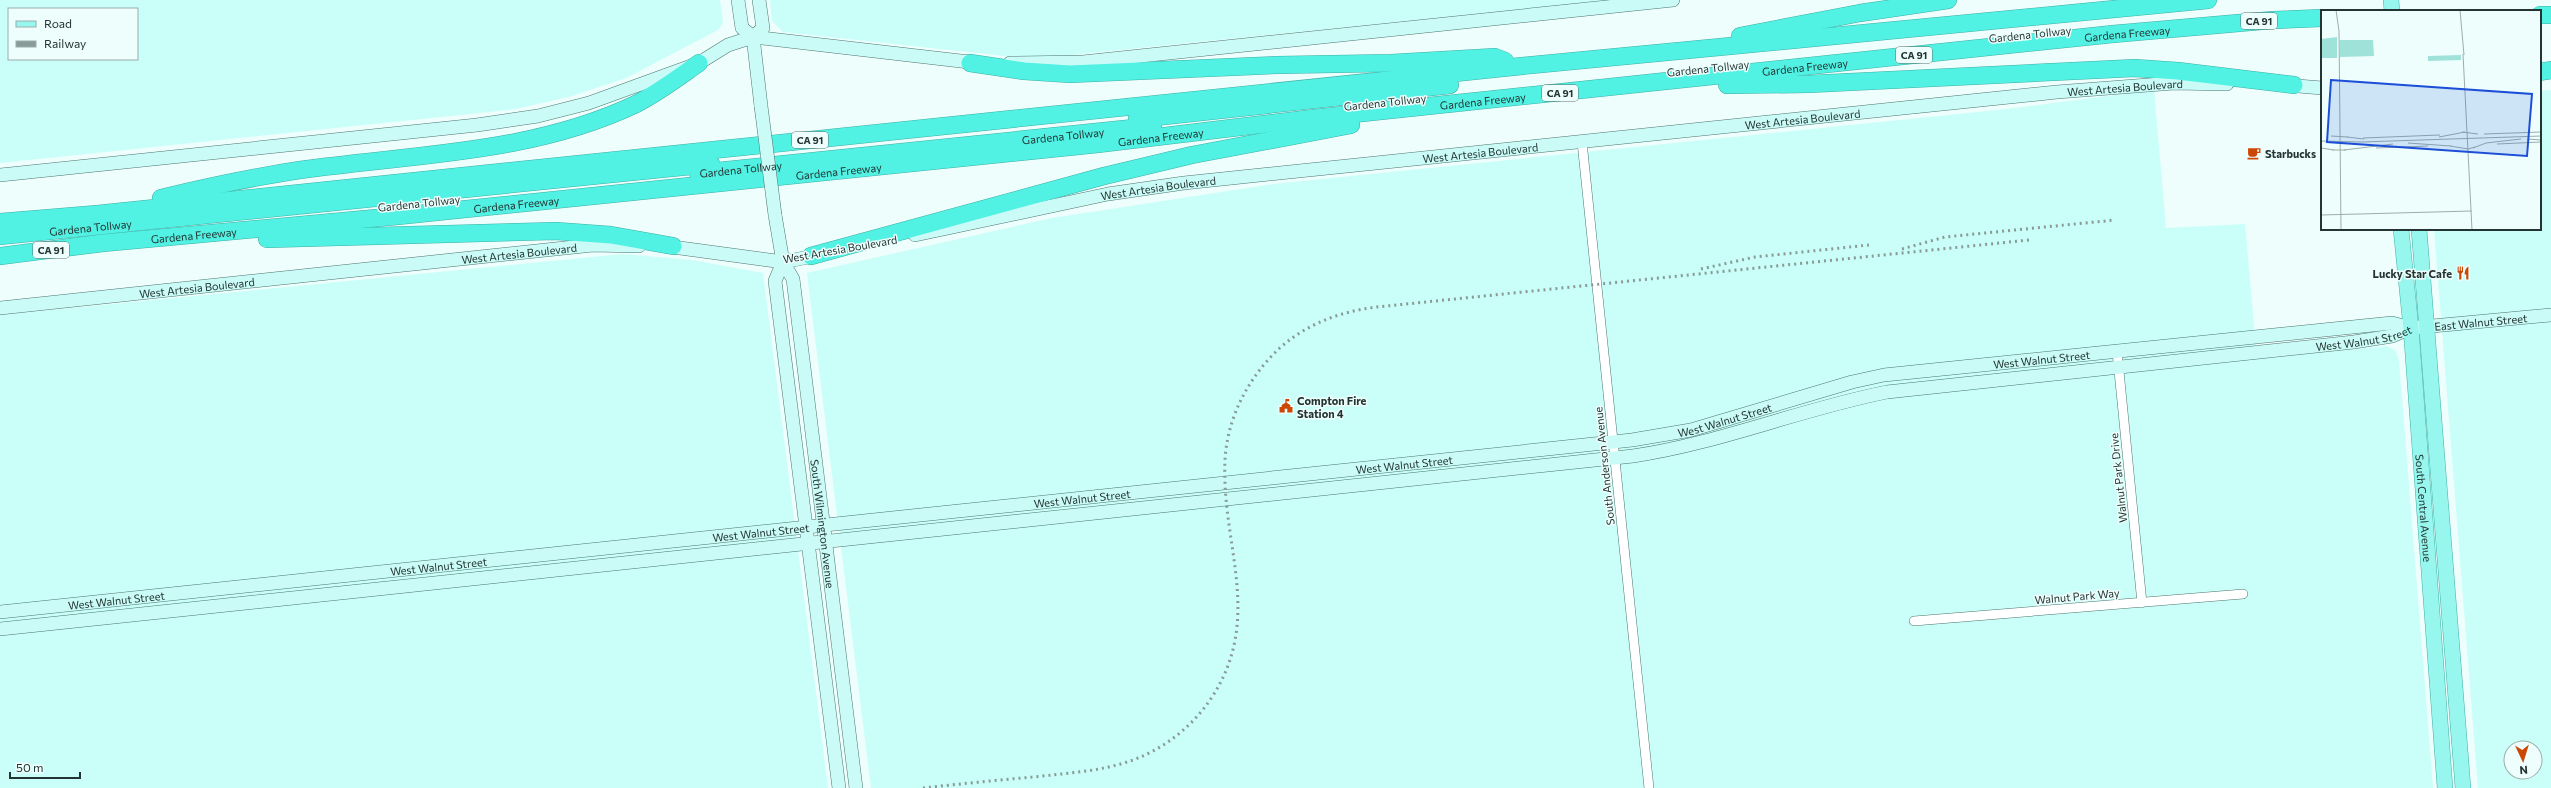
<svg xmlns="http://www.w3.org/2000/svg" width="2551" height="788" viewBox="0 0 2551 788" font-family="Commissioner,sans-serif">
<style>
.built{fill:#c9fff8;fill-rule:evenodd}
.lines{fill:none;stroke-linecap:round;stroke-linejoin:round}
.street-casing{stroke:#4e7671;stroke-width:10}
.secondary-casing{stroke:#4e7671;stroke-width:14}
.primary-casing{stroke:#41afa5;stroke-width:16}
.highway-casing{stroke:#41afa5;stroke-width:18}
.street{stroke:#fff;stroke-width:9}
.secondary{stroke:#cbfbf7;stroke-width:13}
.primary{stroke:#97f7ee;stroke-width:15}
.highway{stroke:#51f1e3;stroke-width:17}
.rail{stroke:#899a98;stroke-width:3;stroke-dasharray:2 4;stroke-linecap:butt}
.secondary-bridge-casing{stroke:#4e7671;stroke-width:14;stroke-linecap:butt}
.secondary-bridge{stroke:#cbfbf7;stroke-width:13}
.labels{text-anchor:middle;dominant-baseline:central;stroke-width:3;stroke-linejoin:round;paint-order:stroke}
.shield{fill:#edfefc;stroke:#60716f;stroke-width:1}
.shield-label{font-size:10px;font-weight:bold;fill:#233432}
.street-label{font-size:11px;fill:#233432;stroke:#edfefc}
.poi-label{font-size:11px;font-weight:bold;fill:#233432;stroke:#edfefc;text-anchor:start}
.inset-road{fill:none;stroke:#9cadab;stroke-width:1}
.view{fill:#1d4ed8;fill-opacity:0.15;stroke:#1d4ed8;stroke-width:2}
.inset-edge{fill:none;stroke:#233432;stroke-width:2}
</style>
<rect width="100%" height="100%" fill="#edfefc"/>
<path class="built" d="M0,0H720L723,23L718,30L626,78L572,96L516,109L0,163ZM9,9H137V59H9Z
M770,0H1611L1031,59L783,32L772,21Z
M2154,90L2166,228L2245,224L2257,359L2387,346L2396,351L2399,361L2433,788H871L807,273L1052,218L1273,184L2007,109Z
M2551,90V788H2478L2434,229H2540V91ZM2511,748H2535V772H2511Z
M623,254L692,260L763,273L828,788H0V315Z"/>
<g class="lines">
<g class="street-casing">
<path id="street" d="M1582,142L1649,788
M2117,351L2142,603
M1914,621L2243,594"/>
</g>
<g class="secondary-casing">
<g id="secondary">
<path d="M738,0L742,28L753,37L761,106"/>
<path d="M753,37L763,28L759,0"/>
<path d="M1010,63L1083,62L1673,0"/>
<path d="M2285,85L2322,88"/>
<path d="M0,175L477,125L538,116L589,103L699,63L728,45L753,37L978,63"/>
<path id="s1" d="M775,215L783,262L793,279L856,788"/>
<path id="s2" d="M915,235L1108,194L1184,183L2057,92L2174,83L2227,84"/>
<path d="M665,246L783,262L819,255"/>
<path d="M783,262L775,281L839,788"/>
<path id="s3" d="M0,308L593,245L639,246"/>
<path id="s4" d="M0,612L1632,440L1691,430L1852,382L1884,375L2392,323L2411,328"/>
<path id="s5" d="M0,629L1633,456C1720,443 1801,409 1887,392L2354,342L2392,336L2411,328L2551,315"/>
</g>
</g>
<g class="primary-casing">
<g id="primary">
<path d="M2391,0L2392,11"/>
<path id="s6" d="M2401,229L2411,328L2445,788"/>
<path d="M2419,229L2463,788"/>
</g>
</g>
<g class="highway-casing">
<g id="highway">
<path d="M2540,15H2551"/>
<path d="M1740,36L1860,13L1948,0"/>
<path d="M970,63L1024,71L1070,74L1277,65L1391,63L1495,57L1505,61"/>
<path d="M2540,72L2551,70"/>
<path d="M1727,85L1809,84L2135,68L2178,71L2294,85"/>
<path d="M1137,119L1450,85"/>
<path id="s7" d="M698,173L1153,126"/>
<path d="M161,198C207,187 253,177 300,170C413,154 531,154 636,104C658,93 679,77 699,63"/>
<path d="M0,222L97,214L1522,66L2208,0"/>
<path id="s8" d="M0,236L711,164"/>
<path d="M267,239L556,231L611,235L673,246"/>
<path id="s9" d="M0,256L103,243L398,216L1098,144L1315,118L2113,34L2273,20L2322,18"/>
<path d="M811,256L1104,176L1192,155L1351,125"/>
</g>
</g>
<use href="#street" class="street"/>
<use href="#secondary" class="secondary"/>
<use href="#primary" class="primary"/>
<use href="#highway" class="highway"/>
<path class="rail" d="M1902,249L1945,237L2115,220
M1701,269L1755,257L1869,245
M923,788C960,784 997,780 1034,777C1075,772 1116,771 1153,751C1177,738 1197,720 1212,697C1264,617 1221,545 1225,460C1227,423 1243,388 1268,360C1296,328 1335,312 1377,307L2029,240"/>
<g class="secondary-bridge-casing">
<path id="secondary-bridge" d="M761,106L775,215"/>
</g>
<use href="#secondary-bridge" class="secondary-bridge"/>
</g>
<defs>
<g id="cafe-bare" transform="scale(1.08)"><path d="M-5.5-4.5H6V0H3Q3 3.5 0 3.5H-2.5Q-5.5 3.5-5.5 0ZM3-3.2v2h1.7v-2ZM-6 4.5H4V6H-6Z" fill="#cd4704" stroke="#edfefc" stroke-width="2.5" paint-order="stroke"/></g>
<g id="restaurant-bare" transform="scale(1.08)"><path d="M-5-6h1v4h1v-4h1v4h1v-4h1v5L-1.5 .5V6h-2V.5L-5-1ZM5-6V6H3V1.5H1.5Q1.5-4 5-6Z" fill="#cd4704" stroke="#edfefc" stroke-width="2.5" paint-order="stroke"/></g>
<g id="civic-bare" transform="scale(1.08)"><path d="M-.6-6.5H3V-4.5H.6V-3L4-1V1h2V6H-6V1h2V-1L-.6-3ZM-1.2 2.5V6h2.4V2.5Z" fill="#cd4704" stroke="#edfefc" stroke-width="2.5" paint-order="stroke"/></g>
</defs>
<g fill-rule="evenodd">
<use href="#cafe-bare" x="2254" y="153"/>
<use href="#restaurant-bare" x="2463" y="273"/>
<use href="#civic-bare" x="1286" y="406"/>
</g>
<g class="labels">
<g class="shield">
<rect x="2241" y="13" width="36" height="16" rx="3"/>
<rect x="1896" y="47" width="36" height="16" rx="3"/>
<rect x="1542" y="85" width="36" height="16" rx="3"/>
<rect x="792" y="132" width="36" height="16" rx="3"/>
<rect x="33" y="242" width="36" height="16" rx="3"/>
</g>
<g class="shield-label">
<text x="2259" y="21">CA 91</text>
<text x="1914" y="55">CA 91</text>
<text x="1560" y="93">CA 91</text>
<text x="810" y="140">CA 91</text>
<text x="51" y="250">CA 91</text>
</g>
<g class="street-label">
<text stroke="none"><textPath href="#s9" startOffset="2139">Gardena Freeway</textPath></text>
<text transform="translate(2030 34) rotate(-6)">Gardena Tollway</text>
<text stroke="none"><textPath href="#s9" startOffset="1815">Gardena Freeway</textPath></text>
<text transform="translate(1708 68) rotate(-6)">Gardena Tollway</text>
<text stroke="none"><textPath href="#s2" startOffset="1220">West Artesia Boulevard</textPath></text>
<text stroke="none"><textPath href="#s9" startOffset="1491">Gardena Freeway</textPath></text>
<text transform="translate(1385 102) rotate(-6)">Gardena Tollway</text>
<text stroke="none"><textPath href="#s2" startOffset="896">West Artesia Boulevard</textPath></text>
<text stroke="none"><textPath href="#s7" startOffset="367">Gardena Tollway</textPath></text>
<text stroke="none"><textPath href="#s9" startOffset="1167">Gardena Freeway</textPath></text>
<text stroke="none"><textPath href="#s2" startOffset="572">West Artesia Boulevard</textPath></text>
<text stroke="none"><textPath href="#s7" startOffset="43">Gardena Tollway</textPath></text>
<text stroke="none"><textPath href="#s9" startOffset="843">Gardena Freeway</textPath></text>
<text stroke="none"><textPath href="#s2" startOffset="248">West Artesia Boulevard</textPath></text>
<text transform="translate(419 203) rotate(-6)">Gardena Tollway</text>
<text stroke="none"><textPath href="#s9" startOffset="519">Gardena Freeway</textPath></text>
<text stroke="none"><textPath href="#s8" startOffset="91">Gardena Tollway</textPath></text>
<text stroke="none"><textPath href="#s9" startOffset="195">Gardena Freeway</textPath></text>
<text transform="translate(840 249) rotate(-10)">West Artesia Boulevard</text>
<text stroke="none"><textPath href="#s3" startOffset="522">West Artesia Boulevard</textPath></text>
<text stroke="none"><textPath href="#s3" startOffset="198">West Artesia Boulevard</textPath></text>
<text stroke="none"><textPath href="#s5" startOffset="2503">East Walnut Street</textPath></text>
<text stroke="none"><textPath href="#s5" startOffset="2384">West Walnut Street</textPath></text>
<text stroke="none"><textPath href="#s4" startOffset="2060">West Walnut Street</textPath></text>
<text stroke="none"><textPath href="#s4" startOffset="1736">West Walnut Street</textPath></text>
<text stroke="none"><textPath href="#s4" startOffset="1412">West Walnut Street</textPath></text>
<text transform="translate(1604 466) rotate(-96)">South Anderson Avenue</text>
<text transform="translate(2118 478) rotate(-96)">Walnut Park Drive</text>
<text stroke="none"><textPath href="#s4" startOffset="1088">West Walnut Street</textPath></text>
<text stroke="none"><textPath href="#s6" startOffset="280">South Central Avenue</textPath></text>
<text stroke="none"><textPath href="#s1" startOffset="314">South Wilmington Avenue</textPath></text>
<text stroke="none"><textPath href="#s4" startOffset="765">West Walnut Street</textPath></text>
<text stroke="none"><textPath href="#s4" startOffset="441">West Walnut Street</textPath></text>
<text transform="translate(2077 596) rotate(-5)">Walnut Park Way</text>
<text stroke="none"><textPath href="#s4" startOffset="117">West Walnut Street</textPath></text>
</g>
<g class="poi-label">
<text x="2265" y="153">Starbucks</text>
<text x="2452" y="273" text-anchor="end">Lucky Star Cafe</text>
<text x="1297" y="400">Compton Fire<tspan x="1297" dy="13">Station 4</tspan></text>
</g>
</g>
<g transform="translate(2321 10)">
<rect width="220" height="220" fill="#edfefc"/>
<path d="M16,27V48H0V29ZM19,30H52L53,46L19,47ZM140,45V50L107,51V46Z" fill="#9ee2da"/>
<path class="inset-road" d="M15,0L18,21L20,220M139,0L143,45M142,44L151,220M141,122L157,124M163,124L220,122M10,126L27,127M26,127L43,129M118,127L144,122M42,128L119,125M206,129L220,130M0,131L40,132L220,126M87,133L130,136M176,134L220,132M129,136L147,139L154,137M0,138L13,140M55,138L107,136M152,138L165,133L200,129M11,140H25M23,140L72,134M0,205L151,201"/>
<path class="view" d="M10,70L211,84L206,146L6,132Z"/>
<rect width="220" height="220" class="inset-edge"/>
</g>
<rect x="8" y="8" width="130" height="52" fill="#edfefc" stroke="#9cadab"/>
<rect x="16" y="21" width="20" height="6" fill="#97f7ee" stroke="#9cadab"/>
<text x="44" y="28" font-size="12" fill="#233432">Road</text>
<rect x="16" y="41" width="20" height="6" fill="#899a98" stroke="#9cadab"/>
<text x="44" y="48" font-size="12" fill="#233432">Railway</text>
<g transform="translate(2523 760) rotate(176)"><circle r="19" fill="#edfefc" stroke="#9cadab"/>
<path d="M0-3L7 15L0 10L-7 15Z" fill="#cd4704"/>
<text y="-6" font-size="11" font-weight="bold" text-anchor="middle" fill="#233432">N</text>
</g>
<path d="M10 772v6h70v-6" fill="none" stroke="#233432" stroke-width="2"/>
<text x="16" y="772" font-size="12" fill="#233432" stroke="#edfefc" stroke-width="3" paint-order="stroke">50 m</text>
</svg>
